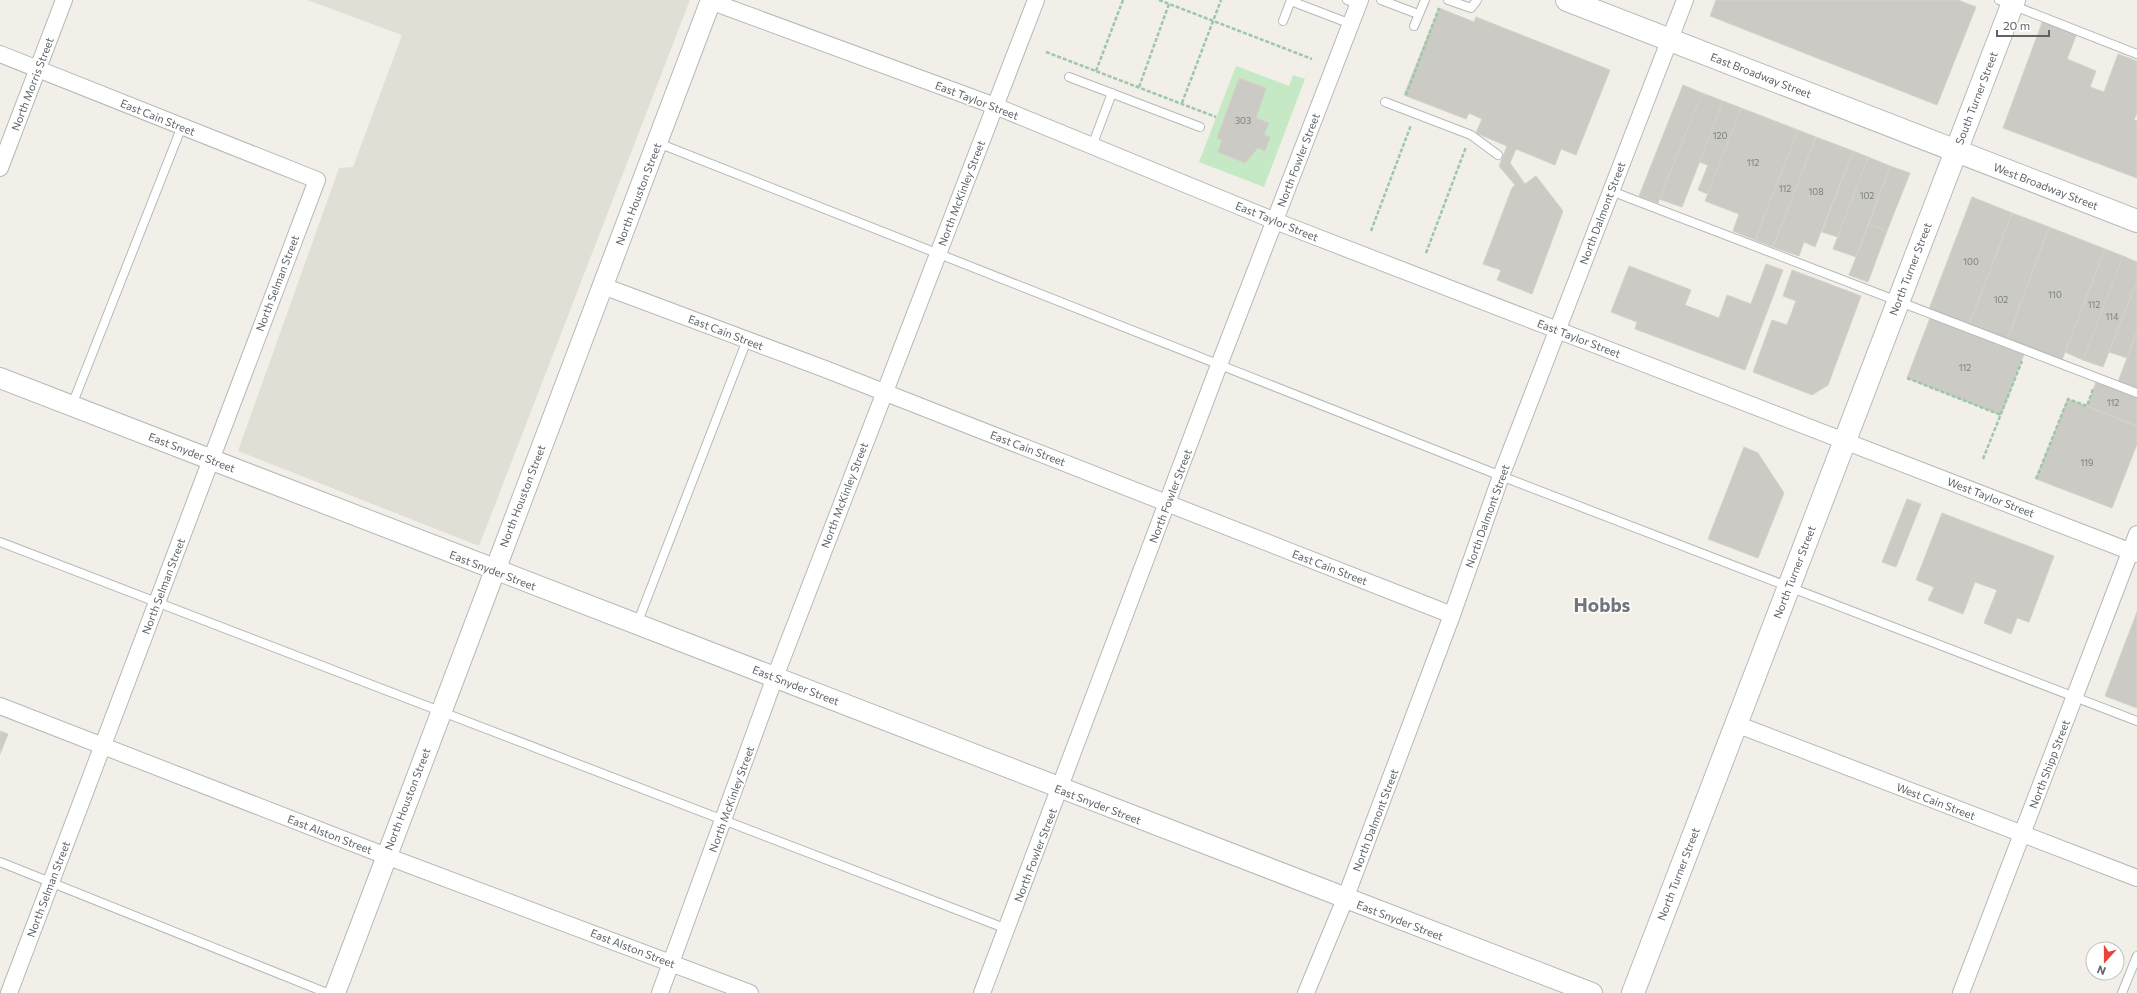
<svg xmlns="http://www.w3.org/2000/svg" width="2137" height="993" viewBox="0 0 2137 993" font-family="Commissioner,sans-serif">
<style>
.education{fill:#e1ded6}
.green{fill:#c5e8c5}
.building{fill:#cccac5;stroke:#d6d1c6}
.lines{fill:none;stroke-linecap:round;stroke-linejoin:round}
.service-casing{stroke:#b5b8bc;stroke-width:10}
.minor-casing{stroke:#b5b8bc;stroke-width:18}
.tertiary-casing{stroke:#b5b8bc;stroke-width:22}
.secondary-casing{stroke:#b6babf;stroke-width:24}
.path{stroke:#9cc7a9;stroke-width:2.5;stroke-dasharray:4 2;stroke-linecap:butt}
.service{stroke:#fff;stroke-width:8}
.minor{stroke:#fff;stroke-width:16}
.tertiary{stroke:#fff;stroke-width:20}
.secondary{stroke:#fff;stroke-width:22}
.labels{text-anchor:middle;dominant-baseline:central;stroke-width:3;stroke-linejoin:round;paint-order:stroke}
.number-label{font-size:9px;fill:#7a7d7f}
.street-label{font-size:11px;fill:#5f6368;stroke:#fff}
.town-label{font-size:19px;font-weight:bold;fill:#70757a;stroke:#fff}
</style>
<rect width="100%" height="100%" fill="#f1efe8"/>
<path class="education" d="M307,0H690L479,546L238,451L339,168L353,167L402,35Z"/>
<path class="green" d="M1236,66L1289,86L1293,75L1305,79L1264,187L1199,162Z"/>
<path class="building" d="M1716,0H1958L1976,7L1937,105L1710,16Z
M1439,8L1474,22L1476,17L1610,70L1576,155L1561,149L1555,165L1516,149L1510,163L1525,184L1536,176L1563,211L1532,294L1497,280L1501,270L1483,264L1512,188L1515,185L1499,166L1507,146L1476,133L1482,119L1469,113L1466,119L1404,95Z
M2043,20L2077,33L2067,59L2096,71L2090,87L2104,92L2118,54L2137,61V113L2134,120L2137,121V178L2003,128Z
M1239,78L1266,88L1256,118L1269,123L1264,135L1270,137L1265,151L1258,148L1245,163L1218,152L1222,140L1217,138Z
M1683,85L1702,93L1658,203L1639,196Z
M1702,93L1723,101L1682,207L1659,199Z
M1723,101L1741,108L1708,194L1698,190L1708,165L1699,162Z
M1741,108L1798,130L1755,240L1733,231L1739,214L1705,201Z
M1798,130L1816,137L1773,247L1755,240Z
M1816,137L1853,151L1815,247L1804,242L1799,256L1773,247Z
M1853,151L1868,157L1838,237L1822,232Z
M1868,157L1890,166L1856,257L1833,249Z
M1890,166L1910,173L1887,231L1869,224Z
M1972,197L2012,213L1969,325L1929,309Z
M2012,213L2049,227L2007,340L1969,325Z
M1869,224L1887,231L1868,282L1849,275Z
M2049,227L2105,249L2062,360L2007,340Z
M2105,249L2123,256L2083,360L2065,352Z
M2123,256L2137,262V281L2103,367L2083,360Z
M1766,264L1783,270L1745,370L1635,329L1637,322L1611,312L1629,266L1691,290L1685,305L1719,318L1727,295L1751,304Z
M1792,270L1861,296L1828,385L1812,395L1753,372L1772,320L1787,325L1796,301L1783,296Z
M2137,281V331L2127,358L2109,352Z
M1930,318L2024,354L2001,415L1907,378Z
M2137,331V389L2118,382Z
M2096,382L2137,398V426L2087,406Z
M2068,399L2137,426V444L2112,508L2036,479Z
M1744,447L1758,453L1784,493L1758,558L1708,539Z
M1907,499L1921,504L1896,567L1882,562Z
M1942,513L2054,556L2029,622L2017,618L2011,634L1984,623L1997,590L1975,582L1963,614L1928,600L1934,587L1916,580Z
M2137,612V708L2105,696Z
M0,731L8,734L0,754Z"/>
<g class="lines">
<g class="service-casing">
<path id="service" d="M1347,0L1358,4
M1381,0L1418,14
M1448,0L1471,8L1477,0
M1999,0L2137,54
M1291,1L1351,24
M1283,21L1291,0
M1414,26L1425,0
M1069,77L1200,127
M1385,102L1471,135L1498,155
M658,143L1501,476L2137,721
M1092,146L1112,93
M1611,191L2137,393
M72,405L182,126
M0,542L1007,929
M637,624L747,340
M0,862L327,993
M2122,993L2137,956"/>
</g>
<g class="minor-casing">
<path id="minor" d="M710,1L995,106L1275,221L2137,554
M0,54L317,180L9,993
M0,168L64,0
M603,286L825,369L1452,615
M0,706L386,856L750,993
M1736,724L2137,878
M660,993L775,677L1036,0
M982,993L1219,365L1360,0
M1306,993L1345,899L1452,615L1501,476L1685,0
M1961,993L2137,534"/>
</g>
<g class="tertiary-casing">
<path id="tertiary" d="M0,378C531,582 1060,790 1592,993
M335,993L711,0"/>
</g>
<g class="secondary-casing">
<path id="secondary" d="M1567,0L2137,221
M1633,993L2014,0"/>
</g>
<path class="path" d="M1159,0L1312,59
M1046,52L1216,117
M1096,71L1123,0
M1139,87L1169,4
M1406,95L1439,8
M1182,103L1221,0
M1371,231L1411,125
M1426,253L1466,147
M1907,378L2001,415
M1983,459L2022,361
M2036,479L2068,399L2087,406L2093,389"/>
<use href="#service" class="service"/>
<use href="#minor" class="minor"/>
<use href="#tertiary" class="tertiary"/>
<use href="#secondary" class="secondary"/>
</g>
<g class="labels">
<g class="number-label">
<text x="1243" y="120">303</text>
<text x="1720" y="135">120</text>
<text x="1753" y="162">112</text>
<text x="1785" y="188">112</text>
<text x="1816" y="191">108</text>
<text x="1867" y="195">102</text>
<text x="1971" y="261">100</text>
<text x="2055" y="294">110</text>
<text x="2001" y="299">102</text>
<text x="2094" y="304">112</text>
<text x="2112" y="316">114</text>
<text x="1965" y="367">112</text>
<text x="2113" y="402">112</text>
<text x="2087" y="462">119</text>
</g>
<g class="street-label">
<text transform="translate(1761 75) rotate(21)">East Broadway Street</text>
<text transform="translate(32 84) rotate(-69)">North Morris Street</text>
<text transform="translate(1976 98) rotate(-69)">South Turner Street</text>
<text transform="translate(977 100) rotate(21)">East Taylor Street</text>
<text transform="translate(158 117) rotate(22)">East Cain Street</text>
<text transform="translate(1298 160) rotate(-69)">North Fowler Street</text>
<text transform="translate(2046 186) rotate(21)">West Broadway Street</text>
<text transform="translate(961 193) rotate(-69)">North McKinley Street</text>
<text transform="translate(638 194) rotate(-69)">North Houston Street</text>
<text transform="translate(1602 213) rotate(-69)">North Dalmont Street</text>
<text transform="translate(1277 221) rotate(22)">East Taylor Street</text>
<text transform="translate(1910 269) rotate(-69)">North Turner Street</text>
<text transform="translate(277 283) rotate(-69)">North Selman Street</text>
<text transform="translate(726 332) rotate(21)">East Cain Street</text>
<text transform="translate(1579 338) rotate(21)">East Taylor Street</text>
<text transform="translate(1028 448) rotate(21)">East Cain Street</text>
<text transform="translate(192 452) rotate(21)">East Snyder Street</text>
<text transform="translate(844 495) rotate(-69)">North McKinley Street</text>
<text transform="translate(522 496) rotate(-69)">North Houston Street</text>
<text transform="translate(1170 496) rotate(-69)">North Fowler Street</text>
<text transform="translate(1991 497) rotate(21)">West Taylor Street</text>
<text transform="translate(1487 516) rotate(-70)">North Dalmont Street</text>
<text transform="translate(1330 567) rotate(21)">East Cain Street</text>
<text transform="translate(493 570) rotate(21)">East Snyder Street</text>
<text transform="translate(1794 572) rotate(-69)">North Turner Street</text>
<text transform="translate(163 586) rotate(-69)">North Selman Street</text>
<text transform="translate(796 685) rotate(21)">East Snyder Street</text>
<text transform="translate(2049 764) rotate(-69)">North Shipp Street</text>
<text transform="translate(407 799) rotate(-69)">North Houston Street</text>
<text transform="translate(731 799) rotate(-70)">North McKinley Street</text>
<text transform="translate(1936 801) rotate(21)">West Cain Street</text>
<text transform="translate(1098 804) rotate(21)">East Snyder Street</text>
<text transform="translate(1375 820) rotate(-69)">North Dalmont Street</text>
<text transform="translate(330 834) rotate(21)">East Alston Street</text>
<text transform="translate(1035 855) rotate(-69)">North Fowler Street</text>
<text transform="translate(1678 874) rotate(-69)">North Turner Street</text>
<text transform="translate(48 889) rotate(-69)">North Selman Street</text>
<text transform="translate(1400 920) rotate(21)">East Snyder Street</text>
<text transform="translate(633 948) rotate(21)">East Alston Street</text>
</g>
<g class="town-label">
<text x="1602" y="604">Hobbs</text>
</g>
</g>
<g transform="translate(2105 961) rotate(201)"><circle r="19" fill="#ffffff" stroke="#bfc1c3"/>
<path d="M0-3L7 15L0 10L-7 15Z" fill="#ea4335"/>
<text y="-6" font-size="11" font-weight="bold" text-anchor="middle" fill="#5f6368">N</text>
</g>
<path d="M1997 30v6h52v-6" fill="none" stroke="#5f6368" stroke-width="2"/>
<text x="2003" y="30" font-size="12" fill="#5f6368" stroke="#ffffff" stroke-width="3" paint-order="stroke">20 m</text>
</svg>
